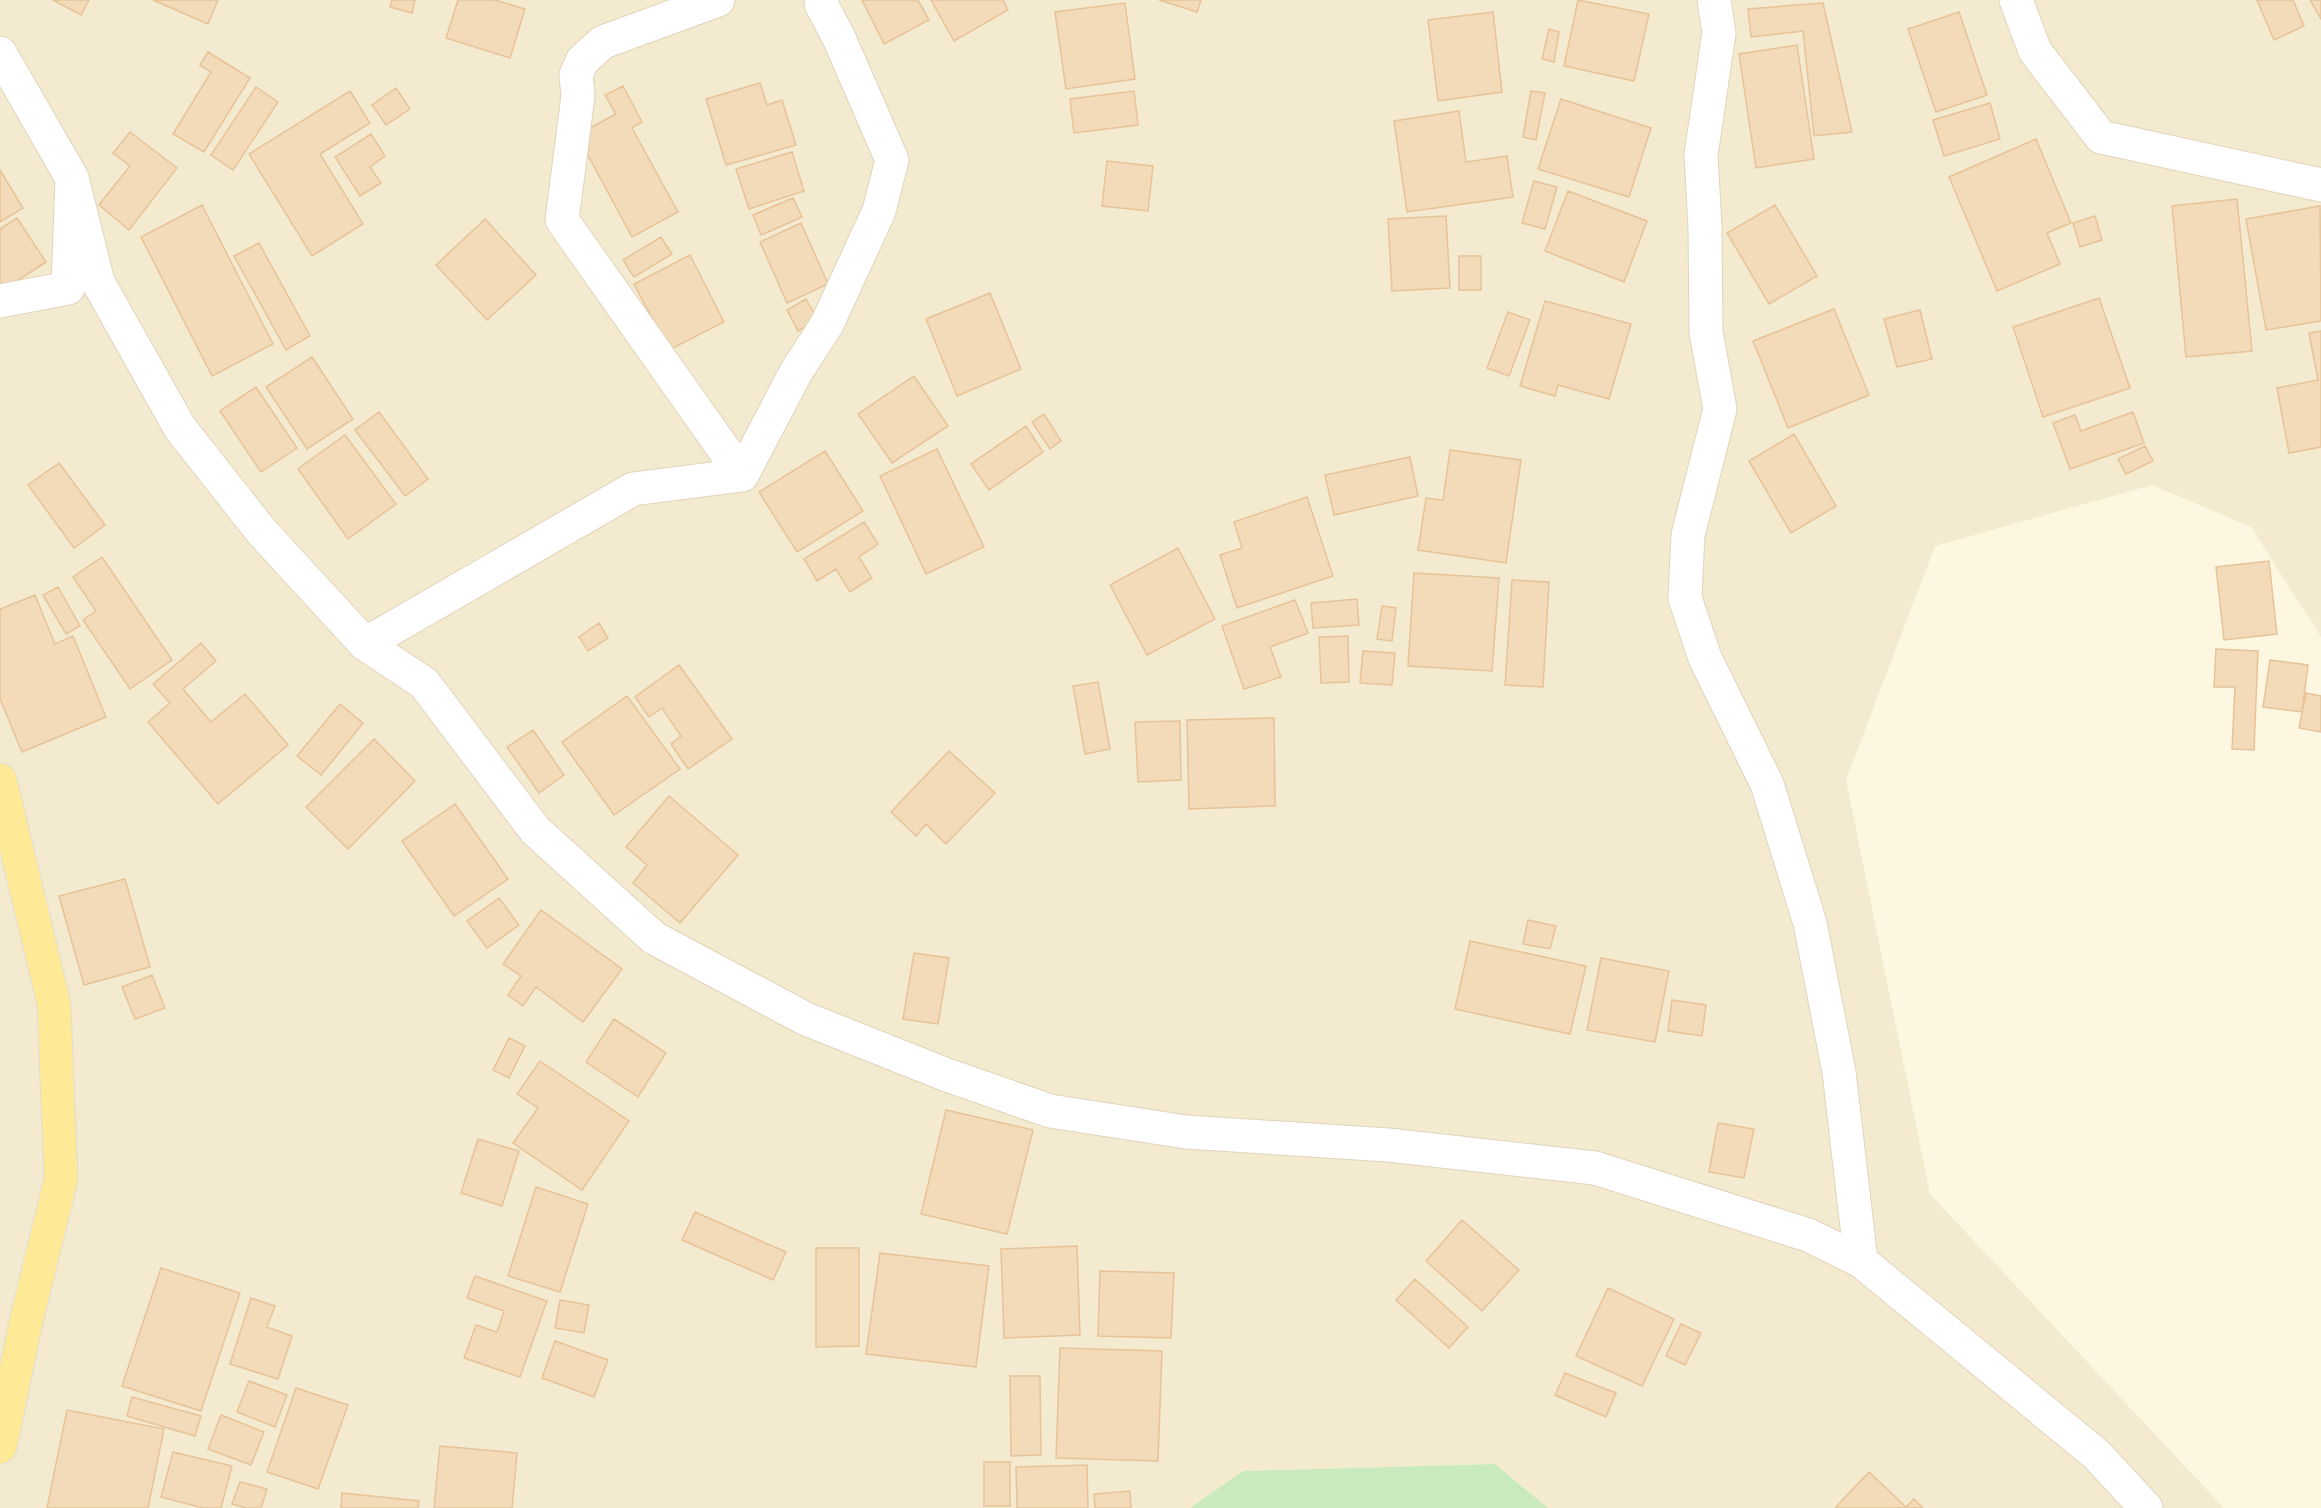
<svg xmlns="http://www.w3.org/2000/svg" width="2321" height="1508" viewBox="0 0 2321 1508" font-family="'Fira Sans',sans-serif">
<style>
.residential{fill:#f4eacf}
.green{fill:#c9eabf}
.building{fill:#f3dab8;stroke:#e6c398;stroke-width:1.5}
.lines{fill:none;stroke-linecap:round;stroke-linejoin:round}
.minor-casing{stroke:#e1d4bc;stroke-width:35}
.major-casing{stroke:#e0dcd7;stroke-width:35}
.minor{stroke:#fff;stroke-width:33}
.major{stroke:#fee997;stroke-width:33}
</style>
<rect width="100%" height="100%" fill="#fdf7e1"/>
<path class="residential" d="M0,0H2321V637L2251,527L2152,485L1935,546L1846,780L1930,1194L2224,1508H1548L1495,1464L1243,1471L1190,1508H0Z"/>
<path class="green" d="M1495,1464L1548,1508H1190L1243,1471Z"/>
<path class="building" d="M53,0H89L81,15Z
M153,0H218L208,24Z
M392,0H415L412,13L390,7Z
M458,0H495L525,9L510,58L446,38Z
M862,0H918L929,20L884,44Z
M931,0H1003L1008,10L954,41Z
M1159,0H1201L1197,12Z
M1578,0L1649,14L1634,81L1564,66Z
M2257,0H2293L2304,26L2274,40Z
M2310,0H2321V19Z
M1125,3L1135,79L1066,89L1055,12Z
M1823,3L1852,132L1814,136L1803,31L1751,37L1748,9Z
M1493,12L1502,92L1438,101L1428,20Z
M1959,12L1987,95L1936,112L1908,29Z
M1549,29L1559,32L1554,62L1542,59Z
M1797,45L1814,159L1756,168L1739,54Z
M208,52L250,78L204,152L173,134L211,72L200,65Z
M760,83L767,105L782,100L796,145L726,165L706,99Z
M623,86L642,122L632,128L678,212L632,237L577,135L616,114L605,95Z
M256,87L278,102L233,170L211,155Z
M396,88L410,109L386,125L372,105Z
M350,91L370,123L320,154L363,224L312,256L249,154Z
M1134,91L1138,125L1074,133L1070,99Z
M1531,91L1545,93L1536,140L1523,137Z
M1561,99L1651,128L1629,197L1538,169Z
M1990,103L2000,139L1944,156L1933,120Z
M1459,111L1466,162L1507,156L1513,197L1407,212L1394,121Z
M130,132L177,168L129,230L99,205L130,166L113,153Z
M371,134L385,156L370,167L381,183L360,196L335,157Z
M2036,139L2071,223L2047,233L2060,264L1997,291L1949,177Z
M792,152L804,191L749,209L736,169Z
M1107,161L1153,166L1148,211L1102,206Z
M0,170L23,208L0,222Z
M1534,181L1557,187L1545,229L1522,223Z
M1568,191L1647,221L1624,282L1545,251Z
M793,198L802,217L761,235L753,215Z
M2237,199L2252,351L2186,357L2172,206Z
M202,205L273,344L212,376L141,237Z
M1775,205L1817,276L1769,304L1727,233Z
M2320,206L2321,321L2266,330L2246,219Z
M1446,216L1450,288L1392,291L1388,219Z
M2095,216L2102,240L2080,247L2073,223Z
M17,218L46,262L0,292V229Z
M485,219L536,275L487,320L436,265Z
M801,223L828,284L787,303L760,242Z
M661,237L672,254L634,277L623,260Z
M259,243L310,336L286,350L234,256Z
M690,255L724,322L669,350L634,284Z
M1459,256H1481V290H1459Z
M990,293L1021,369L957,396L926,319Z
M2099,298L2130,388L2043,417L2013,327Z
M806,299L818,320L798,331L787,310Z
M1545,301L1631,324L1609,399L1558,385L1555,396L1520,386Z
M1834,309L1869,395L1788,428L1753,341Z
M1920,310L1932,359L1897,367L1884,319Z
M1508,312L1530,320L1509,376L1487,368Z
M2321,331V447L2289,453L2277,388L2318,380L2309,333Z
M312,357L353,419L307,449L266,387Z
M914,376L948,426L892,463L858,414Z
M256,387L297,448L261,472L220,411Z
M379,412L428,479L405,496L355,430Z
M2133,412L2144,443L2070,469L2053,423L2075,415L2081,431Z
M1044,414L1061,441L1050,449L1032,422Z
M1026,426L1043,452L989,490L971,464Z
M1794,434L1836,506L1791,533L1749,461Z
M345,435L396,504L348,539L298,469Z
M2145,446L2153,461L2126,474L2118,459Z
M937,449L984,547L926,574L880,476Z
M1450,450L1521,460L1506,563L1418,550L1426,498L1443,500Z
M825,451L863,511L797,552L759,492Z
M1410,457L1418,496L1334,515L1325,475Z
M59,463L105,525L74,548L28,485Z
M1307,497L1333,576L1237,608L1220,555L1242,548L1234,522Z
M864,522L878,544L859,557L872,578L850,592L836,569L817,581L804,559Z
M1178,548L1215,619L1147,655L1110,585Z
M102,557L172,660L130,689L83,620L96,611L73,577Z
M2269,561L2277,634L2224,640L2216,567Z
M1414,573L1499,578L1492,671L1408,666Z
M1512,580L1549,582L1543,687L1505,685Z
M58,587L80,626L66,634L43,595Z
M35,595L55,644L73,636L106,717L22,752L0,699V609Z
M1357,599L1359,625L1313,628L1311,603Z
M1295,600L1308,633L1270,647L1281,677L1244,689L1222,626Z
M1382,606L1396,608L1392,641L1377,639Z
M599,623L608,638L588,651L579,637Z
M1348,636L1349,682L1321,683L1319,637Z
M201,643L216,661L183,689L211,722L245,694L288,745L218,804L148,722L170,703L153,684Z
M2216,649L2258,651L2254,750L2232,749L2235,687H2214Z
M1363,651L1395,653L1392,685L1360,683Z
M2270,660L2308,665L2302,712L2263,707Z
M679,665L732,739L688,769L671,744L681,736L662,708L649,717L635,697Z
M1098,682L1110,749L1085,754L1073,686Z
M2306,693L2321,696V732L2299,728Z
M627,696L680,769L614,815L562,742Z
M340,704L363,723L321,775L297,756Z
M1274,718L1275,806L1189,809L1187,720Z
M1180,721L1181,780L1138,782L1135,722Z
M533,730L564,775L539,793L507,747Z
M374,739L415,781L348,849L306,807Z
M949,751L995,793L946,844L926,824L916,836L891,812Z
M669,796L738,855L680,923L633,883L647,865L626,847Z
M455,804L508,879L454,916L402,841Z
M125,879L150,967L84,985L59,896Z
M499,898L519,925L487,948L467,921Z
M541,910L622,969L583,1022L536,987L523,1006L508,995L521,976L503,964Z
M1528,920L1556,926L1550,949L1523,944Z
M1470,941L1586,966L1570,1034L1455,1009Z
M914,953L949,958L938,1024L903,1019Z
M1601,958L1669,971L1655,1042L1587,1030Z
M152,975L165,1008L135,1019L122,987Z
M1672,1000L1706,1005L1702,1036L1668,1031Z
M614,1019L666,1053L638,1097L586,1062Z
M509,1038L525,1046L509,1078L493,1070Z
M540,1061L629,1121L582,1190L513,1143L538,1108L517,1094Z
M946,1110L1033,1130L1007,1234L921,1214Z
M1718,1123L1754,1129L1744,1178L1709,1172Z
M478,1139L519,1151L502,1206L461,1193Z
M536,1187L588,1204L560,1292L508,1276Z
M695,1212L786,1252L773,1280L682,1240Z
M1462,1220L1519,1270L1482,1311L1426,1261Z
M1077,1246L1080,1335L1004,1338L1001,1249Z
M816,1248H859V1346L816,1347Z
M880,1253L989,1266L976,1367L866,1354Z
M161,1268L240,1293L201,1411L122,1386Z
M1100,1271L1174,1273L1171,1338L1098,1336Z
M475,1276L547,1301L520,1377L464,1358L476,1325L497,1332L504,1311L467,1298Z
M1415,1279L1468,1327L1449,1348L1396,1300Z
M1608,1288L1674,1319L1642,1386L1576,1356Z
M251,1298L275,1306L267,1327L292,1336L278,1379L230,1364Z
M560,1300L589,1305L584,1333L555,1328Z
M1681,1324L1701,1333L1685,1365L1666,1356Z
M555,1341L608,1360L594,1397L542,1378Z
M1060,1348L1162,1351L1158,1461L1056,1458Z
M1565,1373L1616,1393L1606,1417L1555,1395Z
M1010,1376H1040L1041,1455L1011,1456Z
M249,1381L287,1395L275,1427L237,1412Z
M296,1388L348,1405L318,1489L267,1472Z
M132,1397L201,1416L195,1436L127,1416Z
M67,1410L164,1429L148,1508H47Z
M221,1415L264,1432L251,1465L208,1449Z
M440,1446L517,1453L512,1508H434Z
M173,1452L232,1466L221,1508H203L161,1497Z
M984,1462H1010V1506H984Z
M1087,1465L1088,1508H1017L1016,1467Z
M1869,1472L1906,1507L1914,1499L1923,1508H1835Z
M240,1482L267,1489L261,1508H246L232,1504Z
M1130,1491L1131,1508H1095L1094,1494Z
M342,1493L419,1501L418,1508H341Z"/>
<g class="lines">
<g class="minor-casing">
<path id="minor" d="M718,0L603,42L582,61L576,75L578,96L562,220L742,475
M2016,0L2035,51L2101,137L2321,185
M0,53L72,178
M0,301L68,288L72,178L98,282L180,428L262,532L365,644L424,683L535,830L654,938L806,1019L947,1075L1050,1111L1186,1132L1388,1145L1595,1168L1808,1235L1861,1261L1839,1072L1810,923L1767,784L1705,658L1685,598L1688,535L1720,409L1706,332L1705,227L1701,155L1719,33L1714,0
M742,475L796,372L827,324L879,211L892,160L839,38L821,4L822,0
M365,644L633,489L742,475
M1861,1261L2097,1455L2146,1508"/>
</g>
<g class="major-casing">
<path id="major" d="M0,780L54,1004L61,1179L26,1322L0,1447"/>
</g>
<use href="#minor" class="minor"/>
<use href="#major" class="major"/>
</g>
</svg>
